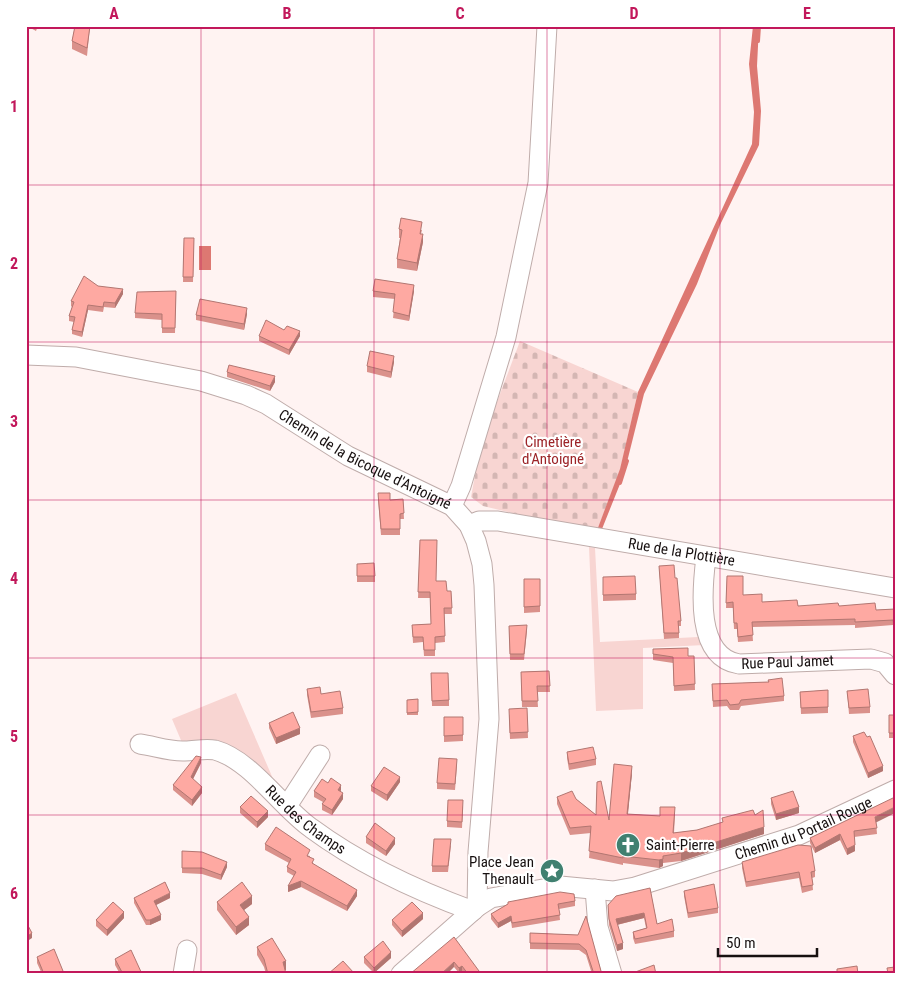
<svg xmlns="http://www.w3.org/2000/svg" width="921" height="1000" viewBox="0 0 921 1000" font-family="'Roboto Condensed',sans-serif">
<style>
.green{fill:#f8d5d2}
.cemetery{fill:url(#cemetery-stones)}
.water{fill:#dd7872}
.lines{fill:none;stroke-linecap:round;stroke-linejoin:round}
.stream{stroke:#dd7872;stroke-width:4}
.minor-casing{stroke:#bfacaa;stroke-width:21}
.minor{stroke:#fff;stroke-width:19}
.wall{fill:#da918b}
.shaded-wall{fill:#b27671}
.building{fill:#fea9a2;stroke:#b27671}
.grid{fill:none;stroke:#c2185b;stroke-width:1;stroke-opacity:0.55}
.labels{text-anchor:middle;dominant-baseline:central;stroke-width:4.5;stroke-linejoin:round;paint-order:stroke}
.park-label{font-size:15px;fill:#9c2327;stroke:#fff}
.street-label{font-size:15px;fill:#171010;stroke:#fff}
.poi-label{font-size:15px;fill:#171010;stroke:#fff;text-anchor:start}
.neatline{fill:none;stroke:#c2185b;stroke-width:2}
.grid-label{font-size:16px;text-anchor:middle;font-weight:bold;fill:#c2185b}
</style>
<defs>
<pattern id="cemetery-stones" width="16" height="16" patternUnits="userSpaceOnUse" patternTransform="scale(1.25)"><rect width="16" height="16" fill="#f8d5d2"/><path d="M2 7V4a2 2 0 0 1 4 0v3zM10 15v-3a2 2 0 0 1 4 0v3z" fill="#d4b6b3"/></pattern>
</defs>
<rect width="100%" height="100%" fill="#fff3f2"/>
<path class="green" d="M589,547L595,548L600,642L698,637L705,645L643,648V709L596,711Z
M236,693L274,781L183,745L172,719Z"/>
<path class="cemetery" d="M520,341L638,392L620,471L596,533L483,506L471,497L481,444Z"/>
<path class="water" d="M753,26H759L757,66L761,111L759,145L720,225L697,284L644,394L624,474L600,534L596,533L620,469L638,392L752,144L754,112L749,64Z
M199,246H211V270H199Z"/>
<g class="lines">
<path class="stream" d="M758,41L759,26
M620,483L627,461"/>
<g class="minor-casing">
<g id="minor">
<path id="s1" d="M26,355L76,357L201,381L246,395L266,404L348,456L452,506L469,525L476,541L482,564L484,585L489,719L478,852L477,907"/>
<path d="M452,506L461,486L506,337L538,183L547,26"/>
<path id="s2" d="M469,525L479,521H498L895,588"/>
<path id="s3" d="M706,557C702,589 695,657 739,664L871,659L885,663L895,675"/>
<path id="s4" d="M140,744C154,746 171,752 185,751C195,751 204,748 215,750C251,760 281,807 311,828C361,865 415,890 473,911"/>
<path d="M287,806L320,755"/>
<path d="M595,889L598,927L612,974"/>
<path d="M183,974L187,950"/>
<path id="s5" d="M401,974L477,907L491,898L560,886L613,891L635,887L799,835L895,790"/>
</g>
</g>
<use href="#minor" class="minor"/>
</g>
<path class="wall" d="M27,26H38L36,31Z
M75,26H90L87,56L72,49V41Z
M399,229L422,230L421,234L423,242L417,271L397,268V259L400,238H399Z
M184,238H194L193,282H183Z
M98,286L123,294L115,308L104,307L103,312L88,310L82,337L72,334V330L74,322L69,321V316L72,307L71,306V301Z
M176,291L175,333H162V320L135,318V313Z
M373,291H414L409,321L393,318L395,299L373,297Z
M247,314L244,330L196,320V315Z
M284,330L300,336L289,355L259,341V336Z
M394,362L391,378L367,372V366Z
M227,372L275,382L270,391L227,377Z
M378,499L390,500L403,499L404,519H400V535H381Z
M420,540L436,581L447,591H451L452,614H444L445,642L435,643V656H424L423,642L413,643L412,625L431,624L430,598H418Z
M357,564L375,576V582H357Z
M659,566L675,578L681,621V626H679V638L664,639Z
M727,576L743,595L762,602L798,606H839L876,610L895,609V632H894L893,625L855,628V625L752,627L753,641L738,642L737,629H734L733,608H726Z
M603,577L636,594V600L603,601Z
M524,579H540V612L524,613Z
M509,626L527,631L524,660H510Z
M653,649L688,656H694L695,690L674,691L673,663L653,660Z
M549,671L550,692H537L538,707H522L521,672Z
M431,673L449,700V706H432Z
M768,680L784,696V701L741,706L739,710H730L727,706L713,707L712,684L768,682Z
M307,689L321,694L343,708V714L311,718L307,695Z
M828,690V713L801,714L800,692Z
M847,691L870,707V713L849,714Z
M418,699V715H407V700Z
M527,708L528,738L510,739L509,715Z
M889,715H895V738H889Z
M444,717H463V741L444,742Z
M269,723L300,734L276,744L269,728Z
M853,736L867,737L883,771L868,778L853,742Z
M567,752L596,759V765L569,770L567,758Z
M201,763L193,779L202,793L192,806L173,790V785Z
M457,765L455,790L437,789V783Z
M632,773L628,814L660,816L675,815L674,833L697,830L755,815L764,834L681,861L663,863V866L659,868L623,863V865L589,858L591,833L570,835L557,804V797L576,799L596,815L609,820Z
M400,782L387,801L371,791V786Z
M328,783L341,790L340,792L343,799L332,815L322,810V804L323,802L314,797V791Z
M771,798L799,813L776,820L771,804Z
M463,806L462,828L447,827V821Z
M240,807L268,817L257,828L240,813Z
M876,822L877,834L854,837L855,851L847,855L840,840L815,853L810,843V838Z
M366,837L395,844L386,856L366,843Z
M265,844L310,856V857L314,865L357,896L347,911L301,887L288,892L294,876L287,872V867L289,863L265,850Z
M451,845L448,872H432V866Z
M182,851L227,867L221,880L202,874L182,873Z
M742,862L815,871V877L812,878L813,890L802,893L799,878L746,887L742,868Z
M650,888L657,924L674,931V937L635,944L633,938V932L646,928L644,918L617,925L623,949L617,951L609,925L608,905Z
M684,891L718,908V913L688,918L684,896Z
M134,898H170L156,905L161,920L150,925H146L134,903Z
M575,901V906L559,909L560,920L512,928L511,921L498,928L491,919V914L508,904V902Z
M217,902L252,904L244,910L249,925L236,935L217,910Z
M124,918L107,936L96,926V920Z
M423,919L402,937L392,925V920Z
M530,933L578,935L603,974H592L586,955L579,950L530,949Z
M454,937L479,974H464L462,971L459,973L454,967Z
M257,947L286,970H285L286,974H266L264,967L257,955Z
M37,957L63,974H42L37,963Z
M364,957L391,958L374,973L364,963Z
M115,959L142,974H120L115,965Z"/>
<path class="shaded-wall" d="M423,234V242L417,271V263Z
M414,285V291L409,321V316Z
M123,289V294L115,308V303Z
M88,305V310L82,337V332Z
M247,308V314L244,330V324Z
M300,331V336L289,355V350Z
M394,356V362L391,378V372Z
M275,376V382L270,391V386Z
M300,728V734L276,744V738Z
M201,757V763L191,783V777Z
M632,766V773L627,822V814Z
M883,766V771L868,778V773Z
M400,777V782L387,801V795Z
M341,785V790L338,795V790Z
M202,787V793L192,806V800Z
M343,793V799L332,815V810Z
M799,807V813L776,820V814Z
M895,807V813L875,823V817Z
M268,811V817L257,828V822Z
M764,827V834L681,861V853Z
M840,834V840L815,853V848Z
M395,838V844L386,856V851Z
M855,845V851L847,855V849Z
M663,856V866L659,868V860Z
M227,862V867L221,880V875Z
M301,881V887L288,892V886Z
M357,890V896L347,911V906Z
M170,893V898L154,906V901Z
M252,896V904L240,913V905Z
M124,912V918L107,936V930Z
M423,913V919L402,937V931Z
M644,913V918L616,925V919Z
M161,915V920L150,925V920Z
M511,916V921L498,928V923Z
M249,917V925L236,935V927Z
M32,933V938L26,942V937Z
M623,943V949L617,951V945Z
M391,952V958L374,973V968Z
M286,961V970L283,971V962Z
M454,962V967L447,974H441Z
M462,966V971L459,973V968Z"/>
<path class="building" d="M75,26H90L87,48L72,41Z
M401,218L422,222L420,234H423L417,263L397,259L402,230L399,229Z
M184,238H194L193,277H183Z
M84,276L98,286L123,289L115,303L104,302L103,307L88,305L82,332L72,330L75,317L69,316L74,302L71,301Z
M375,279L414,285L409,316L393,312L395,294L373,291Z
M176,291L175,328H162V314L135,313L137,292Z
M200,299L247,308L244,324L196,315Z
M266,320L284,330L287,326L300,331L289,350L259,336Z
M370,351L394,356L391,372L367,366Z
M229,365L275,376L270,386L227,372Z
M378,493H390V500L403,499L404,513L400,514V529H381Z
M420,540H437L436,581H446L447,591H451L452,608H444L445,636L435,637V650H424L423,637H413L412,625L431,624L430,592H418Z
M374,563L375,576H357V564Z
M674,565L675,578H677L681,621H678L679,633H664L659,566Z
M635,576L636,594L603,595V577Z
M727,576H743V595L762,594V602L797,600L798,606L838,603L839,606L875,603L876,610L895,609V626H894L893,620L855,622V619L752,622L753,635L738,637L737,623H734L733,602L726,603Z
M524,579H540V606L524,607Z
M527,625L524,654H510L509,626Z
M688,648V656H694L695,684L674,686L673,657L653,654V649Z
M549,671L550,686H537L538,701H522L521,672Z
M431,673H448L449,700L432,701Z
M782,678L784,696L741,700L739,704L730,705L727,700L713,701L712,684L769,682L768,680Z
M320,687L321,694L340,691L343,708L311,712L307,689Z
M868,689L870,707L849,708L847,691Z
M828,690V707L801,708L800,692Z
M418,699V712L407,713V700Z
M527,708L528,732L510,733L509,709Z
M293,712L300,728L276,738L269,723Z
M889,715H895V733H889Z
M444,717H463V735L444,736Z
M864,732L867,737L870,736L883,766L868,773L853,736Z
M593,747L596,759L569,764L567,752Z
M196,756L201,757L191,777L202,787L192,800L173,785Z
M439,758L457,759L455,784L437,783Z
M614,764L632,766L627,814L660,816V807H675L673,833L697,830L723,822L722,818L753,810L755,815L763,810L764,827L681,853L663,856V859L659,860L623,856V858L589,851L591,826L570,828L557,797L572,791L576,799L596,815L597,782L601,781L609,820Z
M384,767L400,777L387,795L371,786Z
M331,778L341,785L338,790L343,793L332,810L322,804L326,799L314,791L322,779L328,783Z
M793,791L799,807L776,814L771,798Z
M251,796L268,811L257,822L240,807Z
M895,797V807L875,817L877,828L854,831L855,845L847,849L840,834L815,848L810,838Z
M448,800H463L462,822L447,821Z
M375,823L395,838L386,851L366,837Z
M276,827L310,850L307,856L314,859L312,863L357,890L347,906L301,881L288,886L296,872L287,867L291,859L265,844Z
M434,839H451L448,866H432Z
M798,845L811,846L815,871L811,872L813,885L802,887L799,872L746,882L742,862Z
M182,851L202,852L227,862L221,875L202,868H182Z
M165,882L170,893L154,901L161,915L150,920H146L134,898Z
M242,882L252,896L240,905L249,917L236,927L217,902Z
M714,884L718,908L688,913L684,891Z
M650,888L657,924L672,919L674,931L635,939L633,932L647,928L644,913L616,919L623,943L617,945L609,919L608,905L616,896Z
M560,892L574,894L575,901L558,904L560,915L512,923L511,916L498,923L491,914L508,904V902Z
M113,902L124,912L107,930L96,920Z
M412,902L423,913L402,931L392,920Z
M586,916L601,971L603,974H594L586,950L579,944L530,943V933L578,935Z
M26,922L32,933L26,937Z
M454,937L479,971L474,974H468L462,966L459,968L454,962L441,974H410Z
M272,938L286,961L283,962L286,974H268L264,959L257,947Z
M383,941L391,952L374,968L364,957Z
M54,949L63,971L57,974H44L37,957Z
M131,950L142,974H123L115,959Z
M343,961L354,973L353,974H328Z
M654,965L656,974H630Z
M857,966L858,974H837V969Z
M895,967V974H888L887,968Z"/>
<path class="grid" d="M201,26V974M374,26V974M547,26V974M720,26V974M26,185H895M26,342H895M26,500H895M26,658H895M26,815H895"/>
<defs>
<g id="church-disc" transform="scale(1.25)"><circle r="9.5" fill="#408070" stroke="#fff"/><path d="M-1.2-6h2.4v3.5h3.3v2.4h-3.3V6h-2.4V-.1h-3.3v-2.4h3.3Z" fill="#fff"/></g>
<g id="sight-disc" transform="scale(1.25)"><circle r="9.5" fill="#408070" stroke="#fff"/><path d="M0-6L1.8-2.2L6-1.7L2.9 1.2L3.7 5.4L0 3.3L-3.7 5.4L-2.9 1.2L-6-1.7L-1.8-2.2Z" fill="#fff"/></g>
</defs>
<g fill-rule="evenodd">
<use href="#church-disc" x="628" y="845"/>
<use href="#sight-disc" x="552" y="871"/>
</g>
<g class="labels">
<g class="park-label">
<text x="553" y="442">Cimetière<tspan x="553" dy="17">d'Antoigné</tspan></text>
</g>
<g class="street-label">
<text stroke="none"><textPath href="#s1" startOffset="360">Chemin de la Bicoque d'Antoigné</textPath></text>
<text stroke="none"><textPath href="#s2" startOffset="216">Rue de la Plottière</textPath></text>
<text stroke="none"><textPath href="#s3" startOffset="172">Rue Paul Jamet</textPath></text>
<text stroke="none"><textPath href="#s4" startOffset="191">Rue des Champs</textPath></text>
<text stroke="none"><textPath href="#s5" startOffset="442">Chemin du Portail Rouge</textPath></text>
</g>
<g class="poi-label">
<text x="646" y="845">Saint-Pierre</text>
<text x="534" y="862" text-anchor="end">Place Jean<tspan x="534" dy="17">Thenault</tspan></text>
</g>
</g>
<rect width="921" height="1000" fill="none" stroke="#ffffff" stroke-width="55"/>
<path d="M718 948v8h99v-8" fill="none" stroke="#171010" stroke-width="2.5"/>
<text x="726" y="948" font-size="15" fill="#171010" stroke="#ffffff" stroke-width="4" paint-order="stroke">50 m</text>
<rect x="28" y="28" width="866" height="944" class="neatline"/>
<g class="grid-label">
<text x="114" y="19">A</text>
<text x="287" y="19">B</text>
<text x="460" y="19">C</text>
<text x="634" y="19">D</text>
<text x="807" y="19">E</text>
<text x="14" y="112">1</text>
<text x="14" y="269">2</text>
<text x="14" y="427">3</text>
<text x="14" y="584">4</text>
<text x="14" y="742">5</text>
<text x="14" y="899">6</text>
</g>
</svg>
